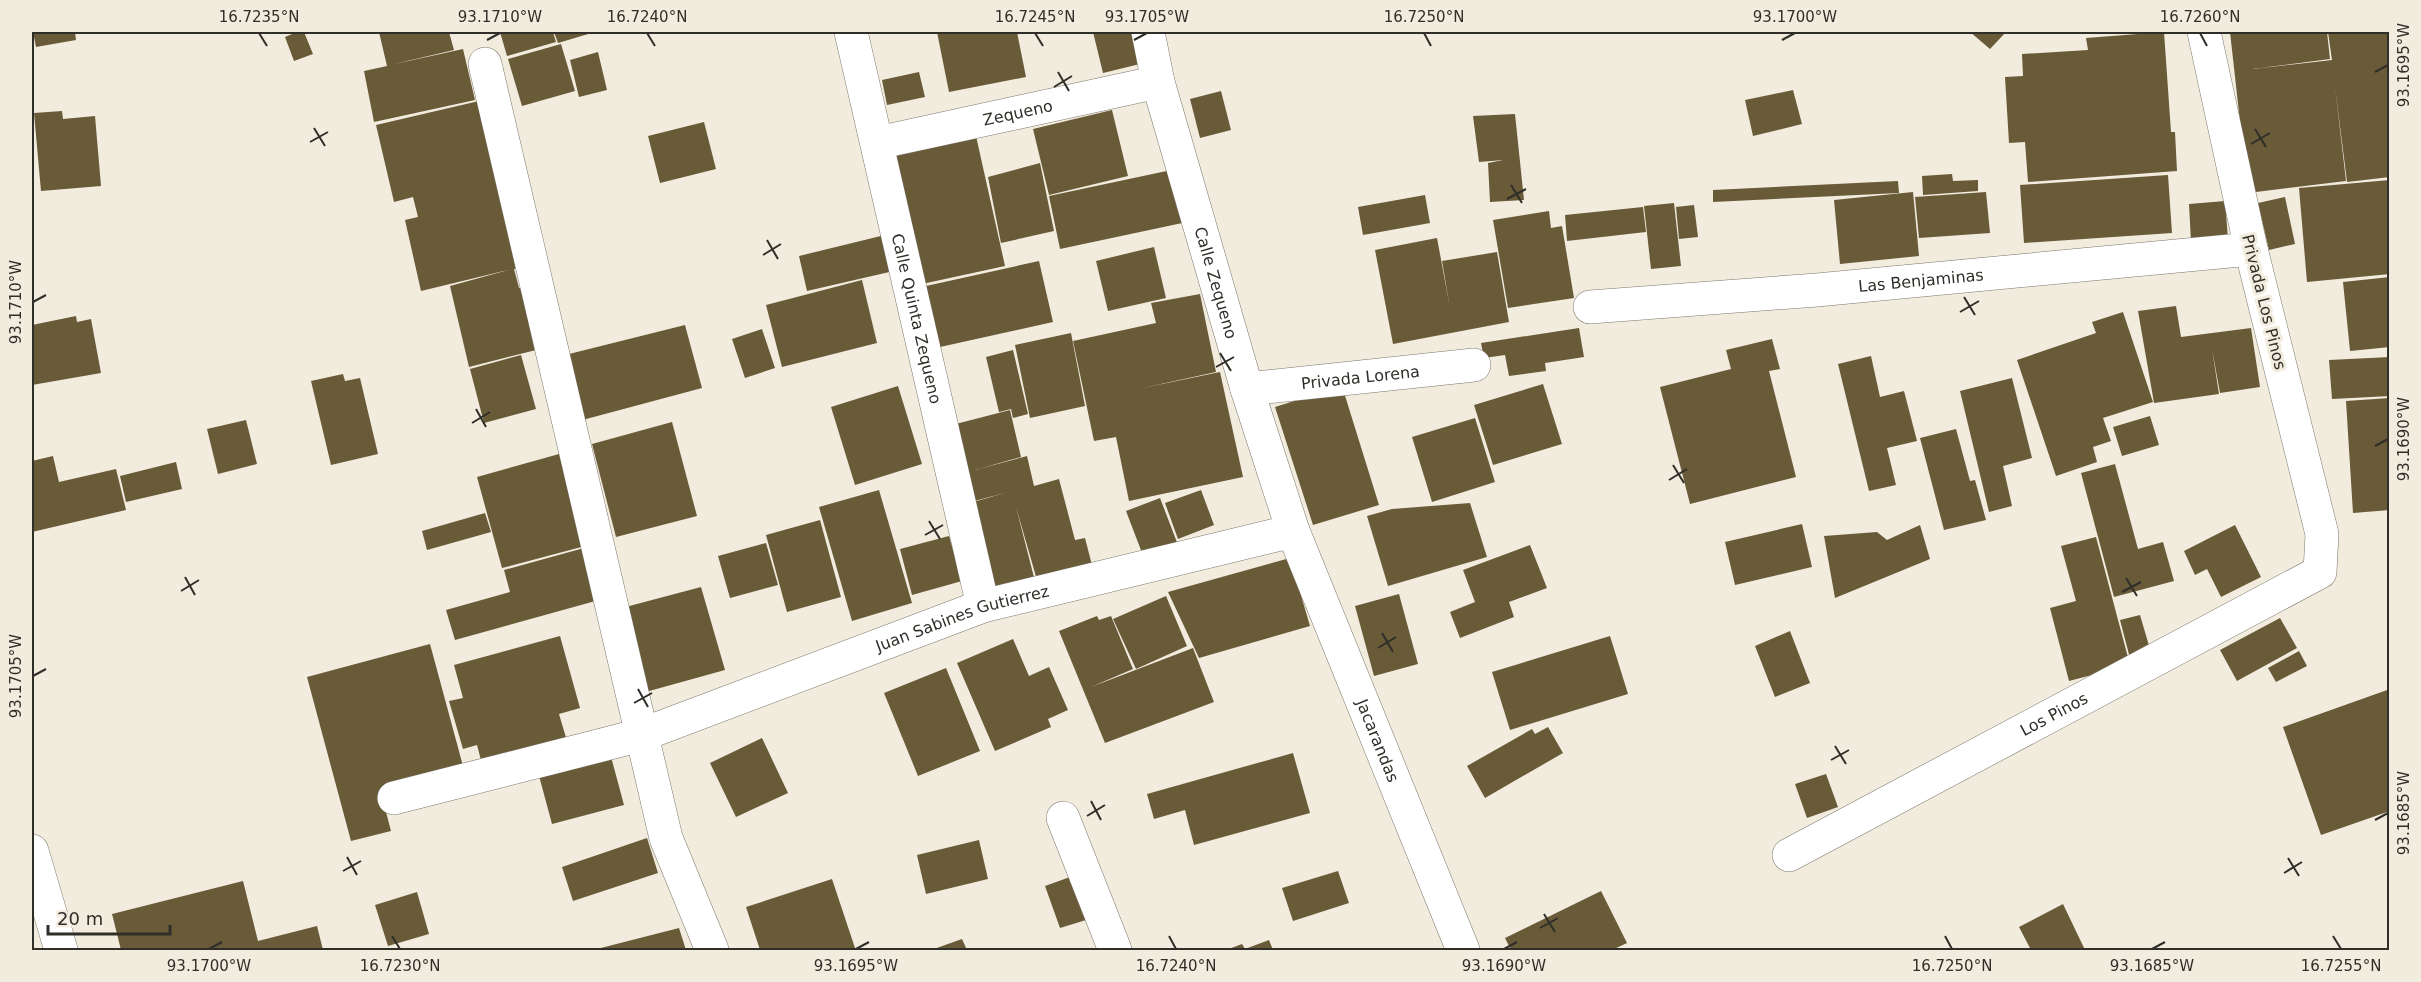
<svg xmlns="http://www.w3.org/2000/svg" width="2421" height="982" viewBox="0 0 2421 982" font-family="'DejaVu Sans',sans-serif">
<style>
.building{fill:#695a38}
.lines{fill:none;stroke-linecap:round;stroke-linejoin:round}
.minor-casing{stroke:#7c776b;stroke-width:34}
.minor{stroke:#fff;stroke-width:33}
.ticks{fill:none;stroke:#302e29;stroke-width:2}
.labels{text-anchor:middle;dominant-baseline:central;stroke-width:6;stroke-linejoin:round;paint-order:stroke}
.street-label{font-size:16px;fill:#302e29;stroke:#f2ecdf}
.neatline{fill:none;stroke:#302e29;stroke-width:2}
.ticks-label{font-size:15px;text-anchor:middle;fill:#302e29}
</style>
<rect width="100%" height="100%" fill="#f2ecdf"/>
<path class="building" d="M33,32H75L76,40L36,47Z
M297,32H304L313,54L294,61L285,37Z
M379,32H449L454,50L390,65L463,49L475,100L374,122L364,71L387,66Z
M500,32H553L556,42L507,56Z
M554,32H595L558,43Z
M937,32H1017L1026,77L949,92Z
M1093,32H1140L1148,62L1103,73Z
M1970,32H2006L1990,49Z
M2164,32L2171,132H2175L2177,171L2028,182L2025,142L2009,143L2005,77L2023,76L2022,54L2088,50L2086,38Z
M2230,32H2327L2330,59L2252,69L2332,60L2328,32H2390V177L2347,182L2335,86L2346,181L2248,193Z
M561,44L575,91L522,106L508,59Z
M598,52L607,90L579,97L570,60Z
M919,72L925,97L887,105L882,80Z
M1793,90L1802,124L1753,136L1745,100Z
M1221,91L1231,130L1200,138L1190,99Z
M479,101L519,268L514,269L519,288L524,287L540,349L469,367L450,286L512,269L421,291L405,220L418,217L413,197L394,202L376,125Z
M1112,110L1128,176L1049,195L1033,129Z
M62,111L63,119L95,116L101,186L41,191L34,113Z
M1515,114L1524,200L1490,202L1488,163L1503,160L1479,162L1473,116Z
M704,122L716,169L660,183L648,136Z
M976,136L1005,266L922,284L895,153Z
M1040,163L1054,231L1001,243L988,177Z
M1176,169L1187,222L1060,249L1049,196Z
M1952,174L1953,181L1978,180V191L1923,195L1922,176Z
M2168,175L2172,233L2024,243L2020,185Z
M2390,180V274L2307,282L2299,188Z
M1898,181L1899,193L1713,202V190Z
M1913,192L1919,256L1840,264L1834,200Z
M1986,192L1990,233L1919,238L1915,197Z
M1425,195L1430,223L1363,235L1358,207Z
M2285,197L2295,244L2269,250L2258,203Z
M2225,201L2228,239L2191,242L2189,204Z
M1674,203L1681,266L1651,269L1644,206Z
M1694,205L1698,237L1679,239L1676,207Z
M1643,207L1646,232L1567,241L1565,215Z
M1549,211L1551,228L1562,226L1574,298L1508,308L1493,220Z
M889,234L898,270L807,291L799,256Z
M1437,238L1450,308L1442,261L1497,252L1509,322L1393,344L1375,250Z
M1154,247L1166,298L1108,311L1096,261Z
M1039,261L1053,322L940,347L926,286Z
M2390,277V347L2350,351L2343,282Z
M862,280L877,343L782,367L766,305Z
M1200,294L1216,372L1138,389L1220,372L1243,477L1129,501L1116,437L1094,441L1073,341L1156,323L1151,303Z
M2176,306L2181,337L2251,328L2260,387L2220,393L2212,349L2219,394L2154,403L2138,311Z
M2123,312L2153,402L2103,418L2111,441L2093,447L2097,462L2056,476L2017,360L2096,333L2092,322Z
M76,316L77,322L91,319L101,373L32,385V325Z
M685,325L702,388L575,422L557,357Z
M1579,328L1584,357L1545,363L1546,371L1509,376L1505,355L1484,358L1481,343Z
M762,329L775,368L745,378L732,339Z
M1071,333L1085,406L1030,418L1015,345Z
M1772,339L1780,369L1769,371L1796,477L1690,504L1660,387L1731,369L1726,350Z
M1013,350L1028,414L1013,418L1011,409L999,412L986,357Z
M521,355L536,409L484,423L470,369Z
M1871,356L1880,397L1904,391L1917,441L1887,448L1896,485L1869,491L1838,364Z
M2390,357V396L2332,399L2329,360Z
M343,374L345,381L360,378L378,454L331,465L311,381Z
M2012,378L2032,458L2003,466L2012,506L1989,512L1960,391Z
M1543,384L1562,444L1493,465L1474,405Z
M898,386L922,464L855,485L831,407Z
M1342,386L1379,505L1313,525L1275,407Z
M2390,398V510L2353,513L2346,401Z
M1010,410L1021,457L975,470L1027,456L1034,486L1059,479L1075,540L1085,538L1094,573L1039,587L1016,507L1037,589L996,600L970,503L1008,492L971,502L948,426Z
M2150,416L2159,445L2122,456L2113,427Z
M1475,418L1495,482L1432,502L1412,437Z
M246,420L257,464L218,474L207,429Z
M672,422L697,516L616,537L592,444Z
M1956,429L1970,481L1975,480L1986,520L1944,530L1920,438Z
M559,454L585,546L502,568L477,477Z
M53,456L59,482L116,469L126,510L32,532V461Z
M176,462L182,489L126,502L120,476Z
M2115,464L2138,549L2163,542L2174,581L2114,597L2081,473Z
M879,490L912,603L852,621L819,507Z
M1201,490L1214,525L1178,539L1165,503Z
M1160,498L1178,545L1144,558L1126,511Z
M1470,503L1487,557L1388,586L1367,516L1392,509Z
M485,513L491,532L427,550L422,531Z
M820,520L841,597L787,612L766,535Z
M1802,524L1812,567L1735,585L1725,542Z
M1920,525L1930,559L1835,598L1824,536L1877,532L1887,540Z
M2235,525L2261,577L2221,597L2207,569L2195,575L2184,551Z
M949,536L962,581L912,595L900,549Z
M2096,537L2130,665L2069,681L2050,608L2076,601L2061,546Z
M766,543L778,585L730,598L718,556Z
M1530,545L1547,588L1509,602L1514,617L1460,638L1450,612L1475,602L1463,570Z
M584,548L599,600L455,640L446,610L510,592L504,570Z
M1290,558L1310,626L1199,658L1168,592Z
M701,587L725,670L642,693L618,609Z
M1399,594L1418,664L1374,676L1355,606Z
M1166,596L1187,646L1136,669L1113,619Z
M2140,615L2152,656L2131,662L2120,620Z
M1097,616L1099,620L1111,616L1133,669L1091,687L1193,648L1214,702L1105,743L1059,631Z
M2280,618L2297,648L2237,681L2220,650Z
M1790,631L1810,683L1775,697L1755,646Z
M560,636L580,708L559,714L567,741L482,764L477,745L463,749L449,701L463,698L454,665Z
M1610,636L1628,694L1510,730L1492,672Z
M1013,639L1029,676L1049,667L1068,710L1048,719L1051,727L995,751L957,663Z
M430,644L463,766L380,789L391,831L351,841L307,677Z
M2299,651L2307,666L2276,682L2268,668Z
M946,668L980,751L918,776L884,693Z
M2390,689V811L2321,835L2283,727Z
M1548,727L1563,753L1485,798L1467,766L1532,729L1535,734Z
M762,738L788,793L736,817L710,763Z
M610,753L624,805L552,824L538,772Z
M1293,753L1310,813L1194,845L1185,810L1154,819L1147,794Z
M1826,774L1838,807L1807,818L1795,784Z
M647,838L658,873L573,901L562,867Z
M979,840L988,879L926,894L917,855Z
M1338,871L1349,903L1293,921L1282,888Z
M1070,877L1086,920L1060,928L1045,886Z
M832,879L855,948L848,950H760L746,907Z
M243,881L258,941L317,926L323,950H121L112,914Z
M1601,891L1627,943L1612,950H1511L1505,938Z
M417,892L429,934L388,946L375,905Z
M2063,904L2085,950H2031L2019,927Z
M679,928L686,950H593Z
M962,939L967,950H931Z
M1269,940L1273,950H1226L1242,944L1245,949Z"/>
<g class="lines">
<g class="minor-casing">
<g id="minor">
<path id="s1" d="M851,32L983,606"/>
<path id="s2" d="M1148,32L1158,82L1247,389L1293,531L1463,950"/>
<path d="M485,64L666,838L712,950"/>
<path id="s3" d="M877,143L1158,82"/>
<path id="s4" d="M1590,307L1817,290L2251,249"/>
<path id="s5" d="M1247,389L1474,365"/>
<path id="s6" d="M394,798L641,735L983,606L1293,531"/>
<path d="M1063,818L1115,950"/>
<path d="M32,851L61,950"/>
<path id="s7" d="M1789,855L2320,572L2322,534L2251,249L2204,32"/>
</g>
</g>
<use href="#minor" class="minor"/>
</g>
<path class="ticks" d="M259,33L267,46M647,33L655,46M1035,33L1043,46M1424,33L1431,46M2200,33L2207,46M487,40L500,33M1134,40L1147,33M1782,40L1795,33M1058,72L1069,91M2375,72L2388,65M1054,87L1072,76M314,128L325,146M2255,129L2266,147M310,142L328,132M2251,144L2270,133M1511,185L1522,203M1507,199L1526,189M767,240L778,259M763,255L781,244M1964,297L1975,315M33,302L46,295M1960,312L1979,301M1220,353L1231,371M1216,367L1234,357M476,409L486,427M472,423L490,412M2375,446L2388,439M1673,465L1684,483M1669,480L1687,469M929,521L940,539M925,535L943,525M185,577L195,595M2126,578L2137,596M181,591L199,580M2122,592L2141,582M1382,633L1393,652M1378,648L1396,637M33,676L46,669M638,689L648,707M634,703L652,693M1835,746L1846,764M1831,760L1849,750M1091,801L1101,820M1087,816L1105,805M2375,820L2388,813M347,857L357,875M2288,858L2299,876M343,871L361,861M2284,873L2302,862M1544,914L1555,932M1540,928L1558,918M392,936L400,949M1169,936L1176,949M1945,936L1952,949M2333,936L2341,949M209,949L222,942M856,949L869,942M1504,949L1517,942M2152,949L2165,942"/>
<g class="labels">
<g class="street-label">
<text stroke="none"><textPath href="#s3" startOffset="144">Zequeno</textPath></text>
<text stroke="none"><textPath href="#s4" startOffset="332">Las Benjaminas</textPath></text>
<text stroke="none"><textPath href="#s2" startOffset="260">Calle Zequeno</textPath></text>
<text transform="translate(2264 302) rotate(76)">Privada Los Pinos</text>
<text stroke="none"><textPath href="#s1" startOffset="294">Calle Quinta Zequeno</textPath></text>
<text stroke="none"><textPath href="#s5" startOffset="114">Privada Lorena</textPath></text>
<text stroke="none"><textPath href="#s6" startOffset="597">Juan Sabines Gutierrez</textPath></text>
<text stroke="none"><textPath href="#s7" startOffset="300">Los Pinos</textPath></text>
<text stroke="none"><textPath href="#s2" startOffset="746">Jacarandas</textPath></text>
</g>
</g>
<rect width="2421" height="982" fill="none" stroke="#f2ecdf" stroke-width="66"/>
<path d="M48 925v9h122v-9" fill="none" stroke="#302e29" stroke-width="3"/>
<text x="57" y="925" font-size="18" fill="#302e29" stroke="#f2ecdf" stroke-width="4.5" paint-order="stroke">20 m</text>
<rect x="33" y="33" width="2355" height="916" class="neatline"/>
<g class="ticks-label">
<text x="259" y="22">16.7235°N</text>
<text x="500" y="22">93.1710°W</text>
<text x="647" y="22">16.7240°N</text>
<text x="1035" y="22">16.7245°N</text>
<text x="1147" y="22">93.1705°W</text>
<text x="1424" y="22">16.7250°N</text>
<text x="1795" y="22">93.1700°W</text>
<text x="2200" y="22">16.7260°N</text>
<text transform="translate(2404 65) rotate(-90)" y="5">93.1695°W</text>
<text transform="translate(16 302) rotate(-90)" y="5">93.1710°W</text>
<text transform="translate(2404 439) rotate(-90)" y="5">93.1690°W</text>
<text transform="translate(16 676) rotate(-90)" y="5">93.1705°W</text>
<text transform="translate(2404 813) rotate(-90)" y="5">93.1685°W</text>
<text x="209" y="971">93.1700°W</text>
<text x="400" y="971">16.7230°N</text>
<text x="856" y="971">93.1695°W</text>
<text x="1176" y="971">16.7240°N</text>
<text x="1504" y="971">93.1690°W</text>
<text x="1952" y="971">16.7250°N</text>
<text x="2152" y="971">93.1685°W</text>
<text x="2341" y="971">16.7255°N</text>
</g>
</svg>
